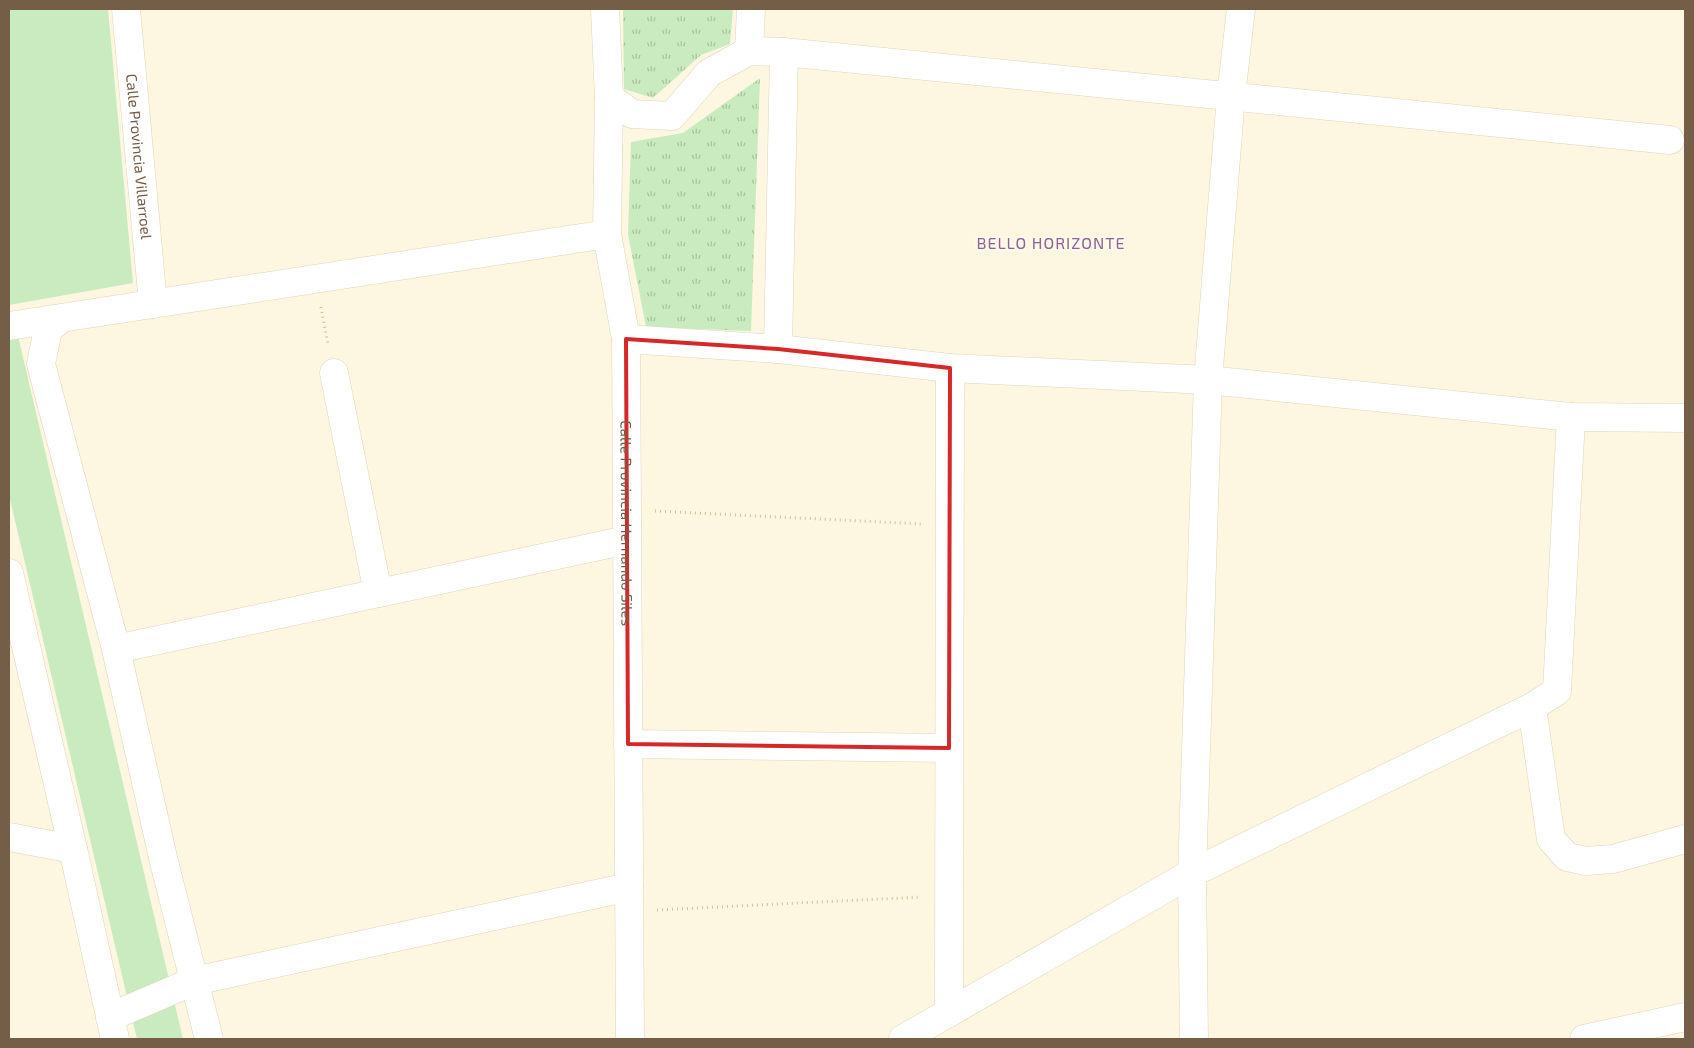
<svg xmlns="http://www.w3.org/2000/svg" width="1694" height="1048" viewBox="0 0 1694 1048" font-family="'Exo 2',sans-serif">
<style>
.grass{fill:#c9ebbf}
.park{fill:url(#park-tufts)}
.lines{fill:none;stroke-linecap:round;stroke-linejoin:round}
.street-casing{stroke:#e1d3bc;stroke-width:29}
.secondary-casing{stroke:#e4d3b7;stroke-width:29}
.path{stroke:#d8bc9a;stroke-width:3;stroke-dasharray:1 4;stroke-linecap:butt}
.street{stroke:#fff;stroke-width:28}
.secondary{stroke:#fff;stroke-width:28}
.marked{fill:none;stroke:#d62828;stroke-width:4;stroke-linejoin:round}
.labels{text-anchor:middle;dominant-baseline:central;stroke-width:5;stroke-linejoin:round;paint-order:stroke}
.street-label{font-size:15px;fill:#745e47;stroke:#fff9e7}
.neighbourhood-label{font-size:16px;letter-spacing:1px;fill:#8f6298;stroke:#fff9e7}
</style>
<defs>
<pattern id="park-tufts" width="24" height="20" patternUnits="userSpaceOnUse" patternTransform="scale(1.25)"><rect width="24" height="20" fill="#c9ebbf"/><path d="M3 7l-1-3M5 7V3M7 7l1-3M15 17l-1-3M17 17v-4M19 17l1-3" fill="none" stroke="#a8c29d"/></pattern>
</defs>
<rect width="100%" height="100%" fill="#fdf6e0"/>
<path class="grass" d="M9,9H108L133,283L9,305Z
M18,336L183,1039H137L9,495V339Z"/>
<path class="park" d="M623,9H733L730,44L701,55L653,98L624,89Z
M760,78L751,331L646,327L628,234L631,142L683,133Z"/>
<g class="lines">
<g class="street-casing">
<g id="street">
<path id="s1" d="M126,9L153,304"/>
<path id="s2" d="M605,9L609,97L607,234L626,339L630,1039"/>
<path d="M749,51L751,9"/>
<path d="M609,97L632,114L672,116L709,73L749,51L784,52L1670,140"/>
<path d="M62,318L48,329L41,364L116,649L164,862L209,1039"/>
<path d="M9,326L607,234"/>
<path d="M626,339L778,349L950,368L1208,380L1571,417L1685,418"/>
<path d="M778,349L784,52"/>
<path d="M334,373L378,593"/>
<path d="M9,573L73,849L115,1039"/>
<path d="M116,649L627,540"/>
<path d="M1532,707L1551,839L1567,857L1586,861L1613,859L1685,839"/>
<path d="M628,744L949,748"/>
<path d="M9,837L73,849"/>
<path d="M949,1013L950,368"/>
<path d="M110,1017L194,981L629,887"/>
<path d="M903,1039L1192,873L1532,707L1557,691L1571,417"/>
<path d="M1584,1039L1685,1017"/>
</g>
</g>
<g class="secondary-casing">
<path id="secondary" d="M1194,1039L1192,873L1208,380L1231,96L1241,9"/>
</g>
<path class="path" d="M321,307L328,345
M655,511L921,524
M657,910L921,897"/>
<use href="#street" class="street"/>
<use href="#secondary" class="secondary"/>
</g>
<path class="marked" d="M626,339L778,349L950,368L949,748L628,744Z"/>
<g class="labels">
<g class="street-label">
<text stroke="none"><textPath href="#s1" startOffset="148">Calle Provincia Villarroel</textPath></text>
<text stroke="none"><textPath href="#s2" startOffset="516">Calle Provincia Hernando Siles</textPath></text>
</g>
<g class="neighbourhood-label">
<text x="1051" y="242">BELLO HORIZONTE</text>
</g>
</g>
<rect width="1694" height="1048" fill="none" stroke="#745e47" stroke-width="20"/>
</svg>
